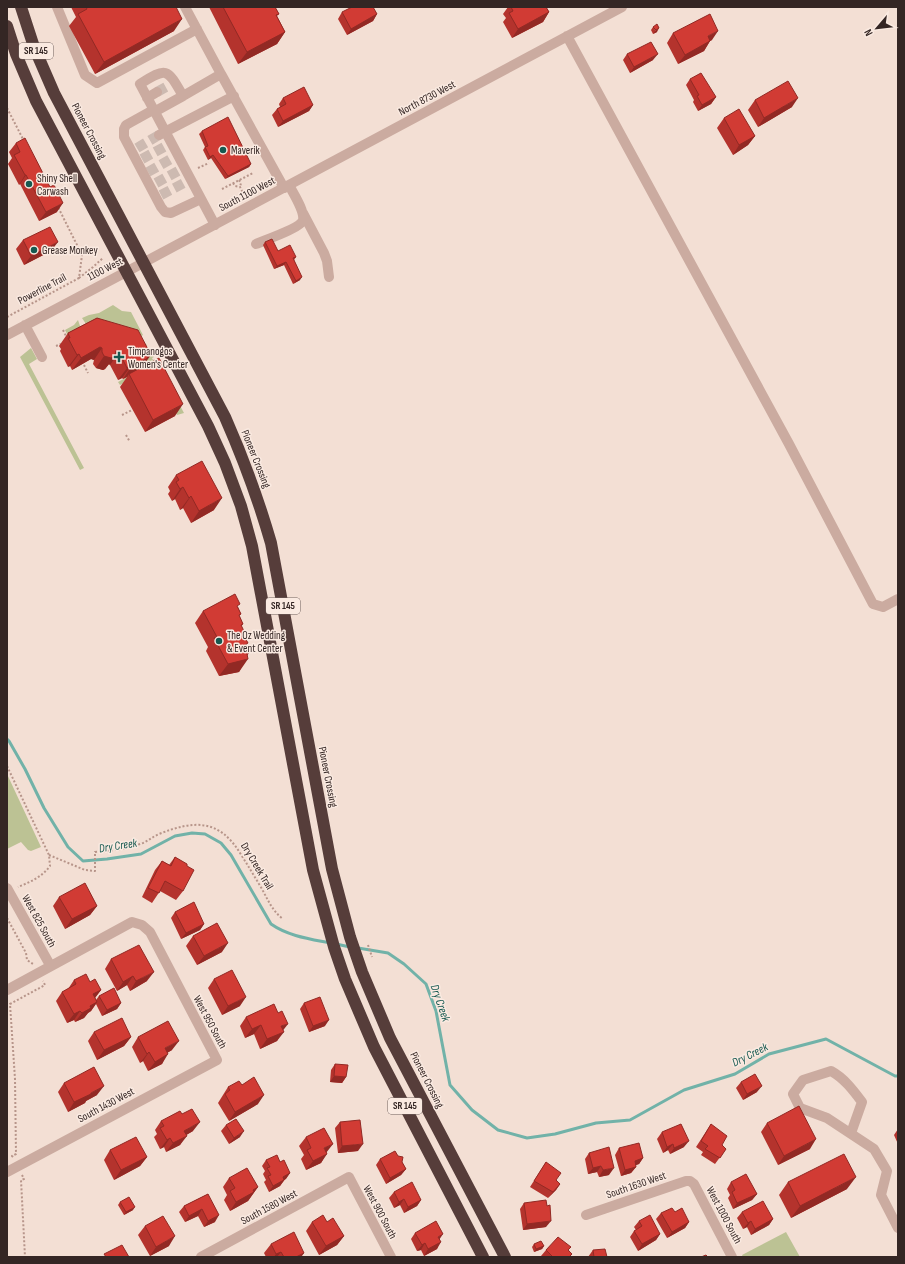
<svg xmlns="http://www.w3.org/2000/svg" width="905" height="1264" viewBox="0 0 905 1264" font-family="'Sofia Sans Condensed',sans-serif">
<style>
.green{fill:#bcc294}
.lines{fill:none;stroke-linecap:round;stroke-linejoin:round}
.stream{stroke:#71b2a8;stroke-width:3}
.minor-tunnel{stroke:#cdbab1;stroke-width:10;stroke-dasharray:10 5;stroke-linecap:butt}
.path{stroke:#b7958a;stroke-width:2;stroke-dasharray:2 2;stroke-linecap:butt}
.minor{stroke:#cbaba0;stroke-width:10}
.highway{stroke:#563d3a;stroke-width:12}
.wall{fill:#b4332d}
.shaded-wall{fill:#922924}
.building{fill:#d13b34;stroke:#922924}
.poi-dot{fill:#165950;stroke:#faeae1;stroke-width:1.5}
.labels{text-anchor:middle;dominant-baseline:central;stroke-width:3;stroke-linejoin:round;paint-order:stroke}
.shield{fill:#faeae1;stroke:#6f615d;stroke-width:1}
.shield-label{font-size:10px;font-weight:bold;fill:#342624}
.street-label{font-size:11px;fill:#342624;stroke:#faeae1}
.poi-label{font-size:11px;fill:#342624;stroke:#faeae1;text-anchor:start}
.water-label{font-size:12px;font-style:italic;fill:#165950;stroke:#faeae1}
</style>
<rect width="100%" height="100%" fill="#f3dfd4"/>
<path class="green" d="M113,305L122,311L131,312L143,335L134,340L88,327L82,318L89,315L99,313Z
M78,320L81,329L69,338L65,330L74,325Z
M147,344L146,346L147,349L149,348L154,357L152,358L153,360L155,359L184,413L177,415L169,399L146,371L120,385L118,382L144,368C145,361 139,356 140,349Z
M31,348L37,359L29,364L84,468L80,470L20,357Z
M7,774L41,847L31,851L28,850L21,842L7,849Z
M786,1232L800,1257H743L742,1255Z"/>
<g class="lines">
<path class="stream" d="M7,739L9,741L25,769L44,808L68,847L83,861L107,859L141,854L175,836L192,833L205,834L221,843L231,855L271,924C288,936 310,939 330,943
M336,944L350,947
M358,948L388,953L404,964L426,984L436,1011L450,1085L472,1110L498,1130L527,1138L555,1134L596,1123L630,1120L684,1090L735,1074L769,1054L826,1039L895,1076H898"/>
<path class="minor-tunnel" d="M157,92L168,86
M137,148L159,135
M142,159L164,147
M148,172L171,159
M156,183L178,171
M161,195L184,183"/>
<path class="path" d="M7,108L24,141
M198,168L209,163
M239,180L241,183L240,187
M233,183L235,186L240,187L245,197
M222,189L253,173
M79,278L93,267L103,258
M7,317L79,278L82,255L58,207
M63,330L67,338
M56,346L61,344
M84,365L88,373
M122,415L132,410
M126,435L130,442
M7,766L49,855L50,866C42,877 30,882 18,887
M49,855L85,870L95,871V852C111,851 125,849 140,844C147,842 152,837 159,834C194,820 219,819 240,853C247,864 253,874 259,884C267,897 271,910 283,919
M7,918L26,953L27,960L33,964
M368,945L372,957
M13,1157L12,1156L16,1154L15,1079L10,1004L45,985L43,981
M22,1175L24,1179L21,1180L25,1257"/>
<path class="minor" d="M57,7L85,75L97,83L197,29
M185,7L221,74
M567,36L789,444L873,604L883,607L898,599
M147,98L157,92
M153,110L126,125L124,129V137L161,207L165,212L171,213L201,199
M154,112L183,96
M159,135L234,96
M303,213L324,253L327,261L329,277
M215,225L140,84C167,67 167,68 183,96L221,74L284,188
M256,244C265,240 301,228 303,220C305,211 293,193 289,185
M25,325L42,357
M7,335L126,272L622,7
M7,888L50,965
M7,990L132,922L142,925L150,932L217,1060L7,1172
M851,1133L862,1102C853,1090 844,1078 831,1071L803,1080L793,1094L800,1108L827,1118L874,1149L887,1171L881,1195L898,1228
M586,1215L686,1181H690L694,1184L732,1257
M201,1257L349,1177L391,1257"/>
<path class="highway" d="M21,7L34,47L54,93L225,417C244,460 258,498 271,543L332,869L350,937L362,972L390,1038L505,1257
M7,26L16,54L36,101L208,426L225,463L241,506L252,546L313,870L334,947L345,979L374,1047L483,1257"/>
</g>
<path class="wall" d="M71,7H176L174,31L95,74L69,26L76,17Z
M209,7H275L279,14L277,16L285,32L277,44L238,64Z
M508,7H546L549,12L543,22L512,38L503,22L506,18L503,14Z
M342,12L377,14L373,21L347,35L338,19Z
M653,27L657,32L653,34L651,30Z
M673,33L712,40L710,41L704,51L678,64L667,43Z
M627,54L653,60L630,73L623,60Z
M690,79L716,97L711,104L698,111L693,102L694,100L686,85Z
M283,98L313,105L309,111L278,127L272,115L277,109L280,107L279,104Z
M755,100L792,107L758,127L748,110Z
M724,118L755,136L748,145L733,155L717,128Z
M202,131L251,164L249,167L225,179L211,158L208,160L203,150L205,147L199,134Z
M16,143L50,187L57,212L39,221L20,184L19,185L8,164L12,158L9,152Z
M23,240L51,251L24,265L16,249Z
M265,242L278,251L296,257L294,260L300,280L293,284L284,265L274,269L263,245Z
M97,318L142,367L175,416L145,432L120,387L127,377L123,379L122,378L118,380L110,365L109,364L105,369L103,370L96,368L93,364L94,360L91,359L72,370L70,366L68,367L60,351L61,349L59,346L68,333Z
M176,475L214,510L191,523L183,508L180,510L175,499L172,501L168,494L170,491L168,487Z
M238,607L241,614L239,616L243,624L241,627L247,656L239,672L219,676L206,651L208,647L195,623L203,611Z
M175,857L187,866L183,891L176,900L160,891L152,903L142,897L155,870L162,861L169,865Z
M59,897L97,906L90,915L65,929L53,906Z
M175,912L204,924L200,930L181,939L171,918Z
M193,936L222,952L197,965L186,946Z
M111,959L147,981L130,991L127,985L117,991L105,969Z
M214,979L240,1006L222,1015L208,988Z
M74,980L90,982L101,990L95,998L96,1000L99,996L121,1003L117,1009L102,1016L96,1004L91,1011L88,1013L84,1018L75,1022L74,1020L67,1023L56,1001L62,992L68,989Z
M304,1003L325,1026L309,1032L300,1009Z
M246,1017L283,1030L277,1041L260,1049L254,1034L245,1038L240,1026Z
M94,1032L131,1037L124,1046L97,1060L88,1041Z
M138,1037L172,1050L167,1053L162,1064L148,1071L143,1061L140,1063L132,1047Z
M335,1064L346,1077L342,1083L330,1082L331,1070Z
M741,1082L757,1092L743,1100L736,1088Z
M64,1083L97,1095L86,1101L85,1103L68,1112L58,1092Z
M242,1085L258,1104L229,1121L218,1103L228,1087Z
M161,1121L193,1131L186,1135L180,1145L166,1152L164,1147L160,1149L154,1137L157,1134L155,1130Z
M340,1122L358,1151L338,1153L335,1128Z
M767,1123L810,1149L778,1165L761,1132Z
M711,1124L722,1145L726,1149L715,1164L701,1155L703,1152L696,1147Z
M226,1125L240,1137L229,1144L221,1131Z
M898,1129V1144L894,1135Z
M662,1132L684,1147L670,1154L668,1150L663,1153L657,1139Z
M306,1137L327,1152L321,1163L306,1170L301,1159L304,1155L299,1146Z
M619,1148L643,1158L639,1164L635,1165L636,1167L631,1173L621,1176L615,1155Z
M110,1150L147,1157L140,1166L114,1180L104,1160Z
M589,1153L609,1175L599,1177L597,1172L588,1174L585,1159Z
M380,1159L402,1162L406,1169L401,1175L386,1184L376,1165Z
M266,1160L280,1162L290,1173L280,1186L269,1192L264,1182L266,1180L263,1174L265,1171L262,1166Z
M546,1162L556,1180L560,1184L556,1190L548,1198L530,1187Z
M229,1178L258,1187L248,1201L230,1211L224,1200L227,1195L223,1187Z
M731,1182L757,1194L752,1200L733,1209L728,1198L730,1195L727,1189Z
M788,1182L847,1189L791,1218L779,1195Z
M394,1192L421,1200L417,1206L404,1213L400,1205L394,1208L389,1198Z
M208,1194L215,1222L204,1227L198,1216L185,1222L179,1212L184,1206Z
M120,1202L133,1210L124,1215L118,1205Z
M524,1203L547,1206L546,1227L523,1230L520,1209Z
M675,1212L689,1222L685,1228L667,1238L656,1219L661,1213Z
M742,1212L773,1219L769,1225L751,1235L747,1227L743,1229L737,1218Z
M639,1221L660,1234L656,1240L638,1251L630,1237L634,1231L636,1230L634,1227Z
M312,1222H327L344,1236L337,1245L319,1255L306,1231Z
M145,1226L169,1246L150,1256L138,1235Z
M415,1233L440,1239L437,1249L424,1256L421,1250L417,1251L411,1239Z
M271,1244L304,1253L301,1257H266L264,1253Z
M534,1244L544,1246L542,1249L534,1252L532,1247Z
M546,1250H569L570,1257H542L541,1256Z
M593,1250L607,1257H588Z"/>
<path class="shaded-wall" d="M549,12L543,22L512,38L518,29Z
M377,14L373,21L347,35L351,29Z
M182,19L174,31L95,74L104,62Z
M659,28L657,32L653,34L656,30Z
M718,31L712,40L701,45L708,36Z
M285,32L277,44L238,64L247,52Z
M710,41L704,51L678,64L685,55Z
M658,54L653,60L630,73L634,67Z
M716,97L711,104L698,111L702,105Z
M798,98L792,107L758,127L764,118Z
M313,105L309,111L278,127L283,121Z
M755,136L748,145L733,155L739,145Z
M213,155L211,158L208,160L210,157Z
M251,164L249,167L225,179L228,176Z
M25,175H26L20,184L19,185Z
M63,203L57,212L39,221L46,212Z
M58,242L51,251L24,265L31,256Z
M286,262L284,265L274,269L277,266Z
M302,277L300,280L293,284L296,281Z
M100,347L102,348L94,360L91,359L72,370L81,358Z
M116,351L119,352L110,365L109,364L105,369L103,370L96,368L104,356Z
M79,354L70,366L68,367L77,355Z
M151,355L142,367L129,374L127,377L123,379L131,367Z
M131,366L122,378L118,380L127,368Z
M183,404L175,416L145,432L153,420Z
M183,487L175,499L172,501L180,489Z
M191,496L183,508L180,510L189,498Z
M222,498L214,510L191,523L199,511Z
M249,653L244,660L248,659L239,672L219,676L228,664Z
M97,906L90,915L65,929L72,919Z
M204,924L200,930L181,939L186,933Z
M228,943L222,952L197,965L204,956Z
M154,972L147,981L130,991L136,981Z
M133,976L127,985L117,991L123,982Z
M101,990L94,999L93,994Z
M246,997L240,1006L222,1015L228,1006Z
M97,1002L91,1011L88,1013L84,1018L75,1022L82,1013L90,1006Z
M121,1003L117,1009L102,1016L107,1010Z
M80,1011L74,1020L67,1023L74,1014Z
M329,1020L325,1026L309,1032L313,1026Z
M288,1024L281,1033V1026Z
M261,1025L254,1034L245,1038L252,1029Z
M284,1032L277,1041L260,1049L267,1039Z
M131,1037L124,1046L97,1060L104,1050Z
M179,1041L172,1050L158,1058L165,1048Z
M149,1052L143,1061L140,1063L147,1054Z
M168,1054L162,1064L148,1071L155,1062Z
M334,1076L346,1077L342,1083L330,1082Z
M104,1086L97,1095L86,1101L85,1103L68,1112L74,1102Z
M762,1086L757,1092L743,1100L747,1094Z
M264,1095L258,1104L229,1121L235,1112Z
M200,1122L193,1131L178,1140L184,1131Z
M244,1131L240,1137L229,1144L234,1138Z
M187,1136L180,1145L166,1152L173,1143Z
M170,1138L164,1147L160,1149L167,1140Z
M816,1139L810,1149L778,1165L784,1156Z
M689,1141L684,1147L670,1154L674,1148Z
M333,1144L326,1153L324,1148Z
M363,1144L358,1151L338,1153L342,1146Z
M673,1144L668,1150L663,1153L667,1147Z
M327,1154L321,1163L306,1170L313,1161Z
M147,1157L140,1166L114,1180L121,1170Z
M643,1158L639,1164L631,1167L635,1161Z
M601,1166L597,1172L588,1174L593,1168Z
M636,1167L631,1173L621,1176L625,1170Z
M614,1168L609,1175L599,1177L603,1170Z
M406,1169L401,1175L386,1184L390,1178Z
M290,1173L286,1179L278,1183L283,1177Z
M856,1177L847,1189L791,1218L800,1206Z
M284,1180L280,1186L269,1192L273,1186Z
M560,1184L556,1190L548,1198L553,1192Z
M258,1187L248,1201L230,1211L236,1202L253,1190Z
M757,1194L752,1200L733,1209L737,1203Z
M404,1199L400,1205L394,1208L399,1202Z
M421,1200L417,1206L404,1213L408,1207Z
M135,1207L133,1210L124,1215L126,1212Z
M202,1209L198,1216L185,1222L189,1216Z
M219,1215L215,1222L204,1227L208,1221Z
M773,1219L769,1225L751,1235L755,1229Z
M551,1221L546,1227L523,1230L527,1224Z
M751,1221L747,1227L743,1229L748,1223Z
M689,1222L685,1228L667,1238L672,1232Z
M443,1234L439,1240L438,1237Z
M660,1234L656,1240L638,1251L642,1244Z
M175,1236L169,1246L150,1256L156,1247Z
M344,1236L337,1245L319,1255L326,1246Z
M441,1242L437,1249L424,1256L428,1249Z
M425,1243L421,1250L417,1251L422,1245Z
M544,1246L542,1249L534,1252L536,1249Z
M281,1252L277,1257H274L276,1254Z
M304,1253L301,1257H296Z"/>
<path class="building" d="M86,7H176L182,19L104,62L78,14L87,9Z
M223,7H275L279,14L276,15L285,32L247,52Z
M352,7H373L377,14L351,29L342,12Z
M511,7H546L549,12L518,29L509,13L513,11Z
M710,14L718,31L708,36L710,41L685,55L673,33Z
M657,24L659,28L656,30L653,27Z
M651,42L658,54L634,67L627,54Z
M701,73L716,97L702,105L697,96L699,95L690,79Z
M788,81L798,98L764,118L755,100Z
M304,87L313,105L283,121L277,109L286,104L283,98Z
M739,109L755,136L739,145L724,118Z
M228,117L251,164L228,176L213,155L210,157L205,147L208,146L202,131Z
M25,138L50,187L54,185L63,203L46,212L26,175H25L14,155L20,152L16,143Z
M50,227L58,242L31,256L23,240Z
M272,239L278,251L290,245L296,257L293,258L302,277L296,281L286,262L277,266L265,242Z
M97,318L138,330L151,355L147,357L148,358L131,367V366L127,368L119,352L116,351L114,357L111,358L104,356L102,352V348L100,347L81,358L79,354L77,355L68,338H70L68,333Z
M159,358L183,404L153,420L129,374Z
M202,461L222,498L199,511L191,496L189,498L183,487L180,489L176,482L179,480L176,475Z
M235,594L240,604L237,606L241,614L239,615L243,624L241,625L245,633L243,634L248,643L245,645L249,653L247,654L248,659L228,664L214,638L217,637L203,611Z
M175,857L187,864V866L194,870L183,891L165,881L159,893L148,888L162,861L171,866Z
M85,883L97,906L72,919L59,897Z
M194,902L204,924L186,933L175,912Z
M217,923L228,943L204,956L193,936Z
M139,945L154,972L136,981L133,976L123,982L111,959Z
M232,970L246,997L228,1006L214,979Z
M86,974L90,982L95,979L101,990L93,994L97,1002L90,1006L91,1008L82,1013L80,1011L74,1014L62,992L76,984L74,980Z
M114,988L121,1003L107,1010L99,996Z
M320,997L329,1020L313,1026L304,1003Z
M274,1004L278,1013L282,1011L288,1024L281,1026L284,1032L267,1039L261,1025L252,1029L246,1017Z
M122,1018L131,1037L104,1050L94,1032Z
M168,1021L179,1041L165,1048L168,1054L155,1062L149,1052L147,1054L138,1037Z
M335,1064L348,1065L346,1077L334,1076Z
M94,1067L104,1086L91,1093V1094L74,1102L64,1083Z
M755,1074L762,1086L747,1094L741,1082Z
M254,1077L264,1095L235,1112L225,1094L230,1090L228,1087L239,1081L242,1085Z
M799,1106L816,1139L784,1156L767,1123Z
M192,1109L200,1122L184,1131L187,1136L173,1143L170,1138L167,1140L160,1128L164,1126L161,1121L180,1111L182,1114Z
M236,1119L244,1131L234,1138L226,1125Z
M360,1120L363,1144L342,1146L340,1122Z
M681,1124L689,1141L674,1148L673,1144L667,1147L662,1132Z
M711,1124L727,1136L722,1145L726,1149L720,1158L705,1149L708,1146L701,1141Z
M324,1128L333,1144L324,1148L327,1154L313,1161L307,1150L311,1148L306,1137Z
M136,1137L147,1157L121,1170L110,1150Z
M639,1143L643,1158L635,1161L636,1167L625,1170L619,1148Z
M609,1147L614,1168L603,1170L601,1166L593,1168L589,1153Z
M395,1151L398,1156L403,1157L402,1162L406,1169L390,1178L380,1159Z
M844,1154L856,1177L800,1206L788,1182Z
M277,1155L280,1162L284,1160L290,1173L283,1177L284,1180L273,1186L268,1176L271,1175L267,1168L270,1167L266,1160Z
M546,1162L561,1173L556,1180L560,1184L553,1192L534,1181Z
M247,1168L258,1187L253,1190L254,1192L236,1202L230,1191L235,1188L229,1178Z
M746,1174L757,1194L737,1203L732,1192L735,1190L731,1182Z
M412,1182L421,1200L408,1207L404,1199L399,1202L394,1192Z
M208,1194L219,1215L208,1221L202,1209L189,1216L184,1206Z
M129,1197L135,1207L126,1212L120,1202Z
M546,1200L547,1206L550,1205L551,1221L527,1224L524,1203Z
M763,1201L773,1219L755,1229L751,1221L748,1223L742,1212Z
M672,1208L675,1212L682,1208L689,1222L672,1232L661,1213Z
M323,1215L327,1222L333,1218L344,1236L326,1246L312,1222Z
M650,1215L660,1234L642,1244L634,1231L642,1226L639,1221Z
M163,1216L175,1236L156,1247L145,1226Z
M436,1221L443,1234L438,1237L441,1242L428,1249L425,1243L422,1245L415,1233Z
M294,1232L304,1253L296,1257H284L281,1252L276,1254L271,1244Z
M558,1237L571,1247L568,1250L572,1254L569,1257H553L546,1250Z
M541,1241L544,1246L536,1249L534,1244Z
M122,1245L129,1257H106L104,1254Z
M605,1249L607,1257H594L593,1250Z
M706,1255L708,1257H701Z"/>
<g class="poi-dot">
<circle cx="223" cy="150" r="4"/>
<circle cx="29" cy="184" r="4"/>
<circle cx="34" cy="250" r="4"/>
<path d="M117 351h4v4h4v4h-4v4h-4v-4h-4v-4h4z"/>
<circle cx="219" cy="641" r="4"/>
</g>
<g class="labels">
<g class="shield">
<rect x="19" y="43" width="34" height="16" rx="3"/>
<rect x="266" y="598" width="34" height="16" rx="3"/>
<rect x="388" y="1098" width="34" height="16" rx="3"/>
</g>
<g class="shield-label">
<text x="36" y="51">SR 145</text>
<text x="283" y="606">SR 145</text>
<text x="405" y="1106">SR 145</text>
</g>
<g class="street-label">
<text transform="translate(427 98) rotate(-28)">North 8730 West</text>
<text transform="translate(89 131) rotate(62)">Pioneer Crossing</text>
<text transform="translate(247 194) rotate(-28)">South 1100 West</text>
<text transform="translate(105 269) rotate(-27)">1100 West</text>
<text transform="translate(42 289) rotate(-28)">Powerline Trail</text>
<text transform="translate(256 459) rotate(68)">Pioneer Crossing</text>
<text transform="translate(328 777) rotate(79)">Pioneer Crossing</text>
<text transform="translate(257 866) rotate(59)">Dry Creek Trail</text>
<text transform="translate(39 921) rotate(61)">West 825 South</text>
<text transform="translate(210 1022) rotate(62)">West 950 South</text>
<text transform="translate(427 1080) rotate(63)">Pioneer Crossing</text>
<text transform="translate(106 1105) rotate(-28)">South 1430 West</text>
<text transform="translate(636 1185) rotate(-19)">South 1630 West</text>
<text transform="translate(269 1207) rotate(-28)">South 1580 West</text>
<text transform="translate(380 1212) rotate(62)">West 900 South</text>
<text transform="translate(724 1215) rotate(62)">West 1000 South</text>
</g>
<g class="poi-label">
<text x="231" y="150">Maverik</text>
<text x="37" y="178">Shiny Shell<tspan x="37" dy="13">Carwash</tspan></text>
<text x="42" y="250">Grease Monkey</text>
<text x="128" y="351">Timpanogos<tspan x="128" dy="13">Women's Center</tspan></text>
<text x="227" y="635">The Oz Wedding<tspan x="227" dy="13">&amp; Event Center</tspan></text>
</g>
<g class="water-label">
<text transform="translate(118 846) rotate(-9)">Dry Creek</text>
<text transform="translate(440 1003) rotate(71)">Dry Creek</text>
<text transform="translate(750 1055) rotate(-27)">Dry Creek</text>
</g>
</g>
<rect width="905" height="1264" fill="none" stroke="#342624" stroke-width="16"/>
<g transform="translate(877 28) rotate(242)" stroke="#faeae1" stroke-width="3" paint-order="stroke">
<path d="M0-3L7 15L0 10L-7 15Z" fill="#342624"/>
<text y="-6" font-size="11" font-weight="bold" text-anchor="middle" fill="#342624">N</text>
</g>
</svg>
